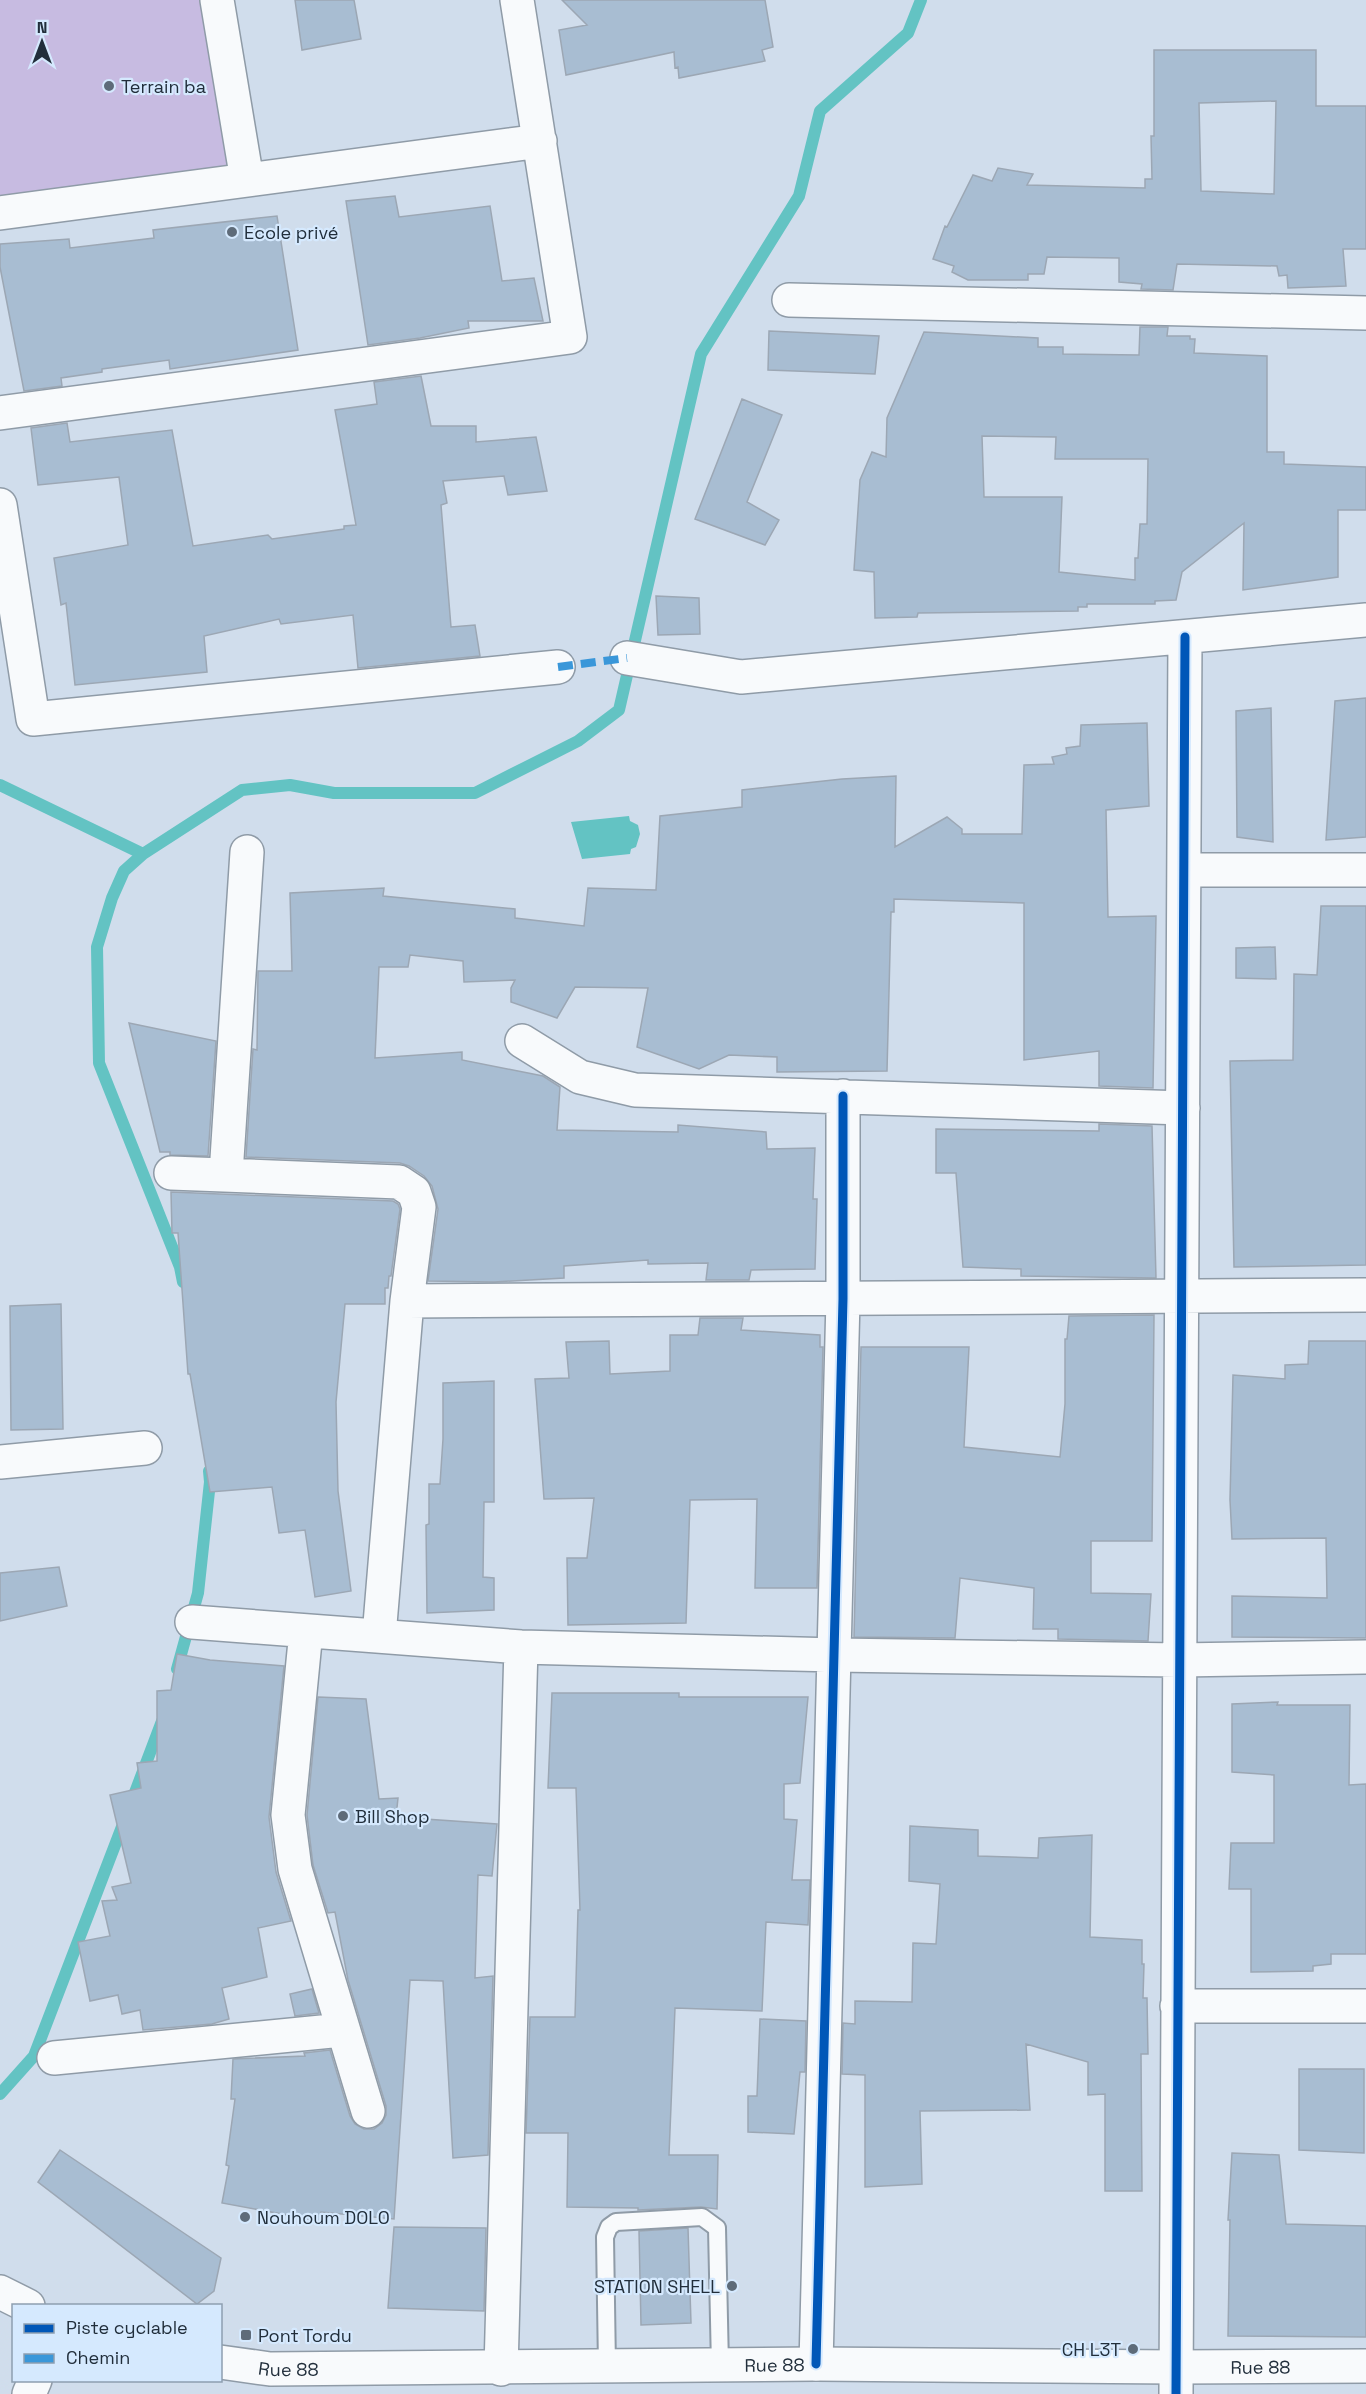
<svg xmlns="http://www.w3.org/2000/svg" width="1366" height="2394" viewBox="0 0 1366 2394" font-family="'Space Grotesk',sans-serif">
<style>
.green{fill:#c7bbe1}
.water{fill:#63c3c3}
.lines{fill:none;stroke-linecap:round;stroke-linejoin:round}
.stream{stroke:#63c3c3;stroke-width:12}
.building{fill:#a8bdd2;stroke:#9ca7b4;stroke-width:1.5;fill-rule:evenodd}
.service-casing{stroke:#8f9ba7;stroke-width:20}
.minor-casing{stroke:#8f9ba7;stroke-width:36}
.secondary-casing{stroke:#8f9ba7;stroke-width:36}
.service{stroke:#f8fafc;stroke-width:16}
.minor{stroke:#f8fafc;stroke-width:33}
.secondary{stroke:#f8fafc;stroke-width:33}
.quiet{stroke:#3a97d9;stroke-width:8;stroke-dasharray:15 8;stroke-linecap:butt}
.cycleway-casing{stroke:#d5e9fe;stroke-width:13}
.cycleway{stroke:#0057b8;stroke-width:9}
.poi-dot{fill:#5e6b79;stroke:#d5e9fe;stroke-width:2}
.labels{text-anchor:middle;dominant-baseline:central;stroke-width:4.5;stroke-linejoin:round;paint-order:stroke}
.poi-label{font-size:18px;fill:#212e3b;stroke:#d5e9fe;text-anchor:start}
.street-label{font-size:18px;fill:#212e3b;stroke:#d5e9fe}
</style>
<rect width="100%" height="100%" fill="#d0ddec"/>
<path class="green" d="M0,0H206L230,171L0,207Z"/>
<path class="water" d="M629,816L630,821L638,825L640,834L636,847L631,849L630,854L582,859L571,822Z"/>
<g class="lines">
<path class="stream" d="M0,785L143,854
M183,1282L180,1267L99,1063L97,947L112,898L124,871L143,854L242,790L290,785L334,793H475L578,741L619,710L701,354L799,196L820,111L908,33L921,0
M177,1669L198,1593L210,1482L209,1471
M131,1803L162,1721
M0,2094L34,2056L125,1819"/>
</g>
<path class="building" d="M295,0H354L361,39L302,50Z
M562,0H765L773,47L762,50L765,61L679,78L678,67L675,68L674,52L566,75L559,30L587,25Z
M1154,50H1316V106H1366V249H1343L1346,286L1288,288L1287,275L1279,276L1277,266L1177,264L1173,290L1141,289L1142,284L1119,282V258L1047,257L1044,274H1028V280H968L952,272L954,266L933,259L945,226L947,227L973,175L992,181L998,168L1033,174L1027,185L1145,188V179H1152L1151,136H1154ZM1276,101L1274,194L1201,191L1199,103Z
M395,196L399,217L490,206L502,281L534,278L543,321H468L469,328L420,338L368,345L346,201Z
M277,216L298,350L170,369L169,360L102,369V372L61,378L62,386L24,391L0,267V244L69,239L70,248L154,238L153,230Z
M1140,327H1168L1167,336H1190V339H1195L1194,353L1267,356V452H1284V464L1366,467V510H1338V577L1243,590L1244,523L1182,572L1176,600L1155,601V604H1087V607H1078V611L918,613L917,617L875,618L874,572L854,570L860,480L872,452L886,457L887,418L924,332L1038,338V347H1063V354L1139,355ZM982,436L1056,437L1055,459H1148L1147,524H1140L1138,558H1135V580L1059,572L1062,497H984Z
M769,331L879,336L875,374L768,370Z
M421,376L431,426H476V442L536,437L547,491L508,495L504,476L443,481L447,503L441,505L451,627L475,625L480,656L358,668L353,615L281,624L279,619L204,636L207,672L75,685L66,603L61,605L54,558L128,545L119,477L38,485L31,428L67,423L70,442L172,430L193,546L268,535L272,539L344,529V526L356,525L335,410L377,404L374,382Z
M742,399L782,415L747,502L779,520L765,545L695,519Z
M656,596L699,598L700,634L658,635Z
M1366,698V837L1326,840L1335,701Z
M1271,708L1273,842L1237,837L1236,711Z
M1147,723L1149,806L1106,810L1108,917L1156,916L1153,1088L1099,1086V1051L1024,1060V903L894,899V912H891L887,1071L777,1072V1057L729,1055L699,1069L637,1047L648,988L575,987L557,1018L511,1002V988L515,980L464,982L463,961L410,955L408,967H379L375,1058L462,1052V1060L543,1076L560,1087L557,1130L678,1132V1125L766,1132L767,1149L815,1148L813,1199H817L815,1269L751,1270L749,1280H706L708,1263L648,1264V1260L564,1266V1278L494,1282L428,1281L438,1209L432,1186L424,1176L409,1166L400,1163L246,1157L253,1049L257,1050L258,971H292L290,893L384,888L383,896L515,909V918L584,926L588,888L656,890L660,816L742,807V790L842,779L896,776L895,847L947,817L962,829V834H1022L1024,765L1054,764L1052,757L1067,754L1066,748L1080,746L1081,725Z
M1321,906H1366V1265L1234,1267L1230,1061L1293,1060L1294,974L1317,975Z
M1275,947L1276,979L1236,978V948Z
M129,1023L216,1041L208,1156L170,1155V1152H160Z
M1099,1124L1152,1126L1156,1278L1021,1276V1269L963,1267L956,1173H936V1129L1099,1131Z
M171,1192L393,1201L398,1204L400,1209L391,1276H389L388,1288H385V1304H345L336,1402L338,1491L351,1591L315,1597L305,1530L279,1533L272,1487L210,1492L190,1374H188L178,1233H172Z
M61,1304L63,1429L11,1430L10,1306Z
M1154,1315L1152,1541H1091V1593L1151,1594L1148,1641L1058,1639V1629H1033L1034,1588L960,1578L955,1638L854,1637L861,1347H969L964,1447L1060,1457L1065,1404V1339H1067L1069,1316Z
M700,1318H743L741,1330L820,1335V1347H823L817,1588H755L757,1499L690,1500L686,1623L568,1625L567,1558H587L594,1498L544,1499L535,1379L569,1378L566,1342L609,1341L610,1374L670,1371V1335H698Z
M1309,1341H1366V1638L1232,1637V1596L1327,1598L1326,1538L1232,1539L1230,1500L1233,1375L1285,1379V1365L1308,1364Z
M494,1381V1502H484L483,1577L494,1578V1610L427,1613L426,1525L429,1524V1484H440L443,1439V1383Z
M59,1567L67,1606L0,1621V1573Z
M177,1654L210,1660L284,1666L269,1817L276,1872L291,1921L258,1928L267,1977L222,1988L229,2019L212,2024L143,2030L140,2010L122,2014L118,1995L90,2001L78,1942L110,1936L102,1901L117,1900L112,1887L131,1883L110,1795L141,1788L137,1763L157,1761V1691L171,1690Z
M552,1693H679V1697H808L800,1783L784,1784V1819L797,1820L792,1880H810L808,1925L766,1922L762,2011L675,2008L669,2155H718L717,2209L701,2207L638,2210V2208L567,2207L568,2133H526L530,2017H575L578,1910H580L576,1788H548Z
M318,1697L366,1699L379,1799L398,1798L396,1817L497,1824L492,1876L478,1875L475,1978L493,1976L488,2155L453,2158L443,1981L410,1980L394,2219L321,2212L320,2221L222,2203L229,2166L226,2165L235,2099H231L233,2059L305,2056L304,2053L330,2050L350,2116L355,2124L364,2129H374L382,2123L386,2115V2106L348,1980L335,1912L328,1913L313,1865L307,1815Z
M1278,1702L1277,1705H1350L1349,1785L1366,1784V1954H1331V1964L1313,1966V1971L1251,1972V1889H1229L1231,1843H1274V1775L1232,1772V1704Z
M910,1826L978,1830V1856L1038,1858L1039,1838L1092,1835L1090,1937L1142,1940V1964H1144L1143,1998H1147L1148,2054H1141L1142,2191H1105V2094L1088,2095V2062L1026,2044L1030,2110L920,2111L922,2184L865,2187V2075L842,2074L843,2023L855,2024V2001L912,2002L913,1943L936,1944L940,1884L909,1881Z
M312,1989L319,2013L295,2016L290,1994Z
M760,2019L806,2021L805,2072H800L794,2134L748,2132V2096H757Z
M1299,2069H1364V2153L1299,2150Z
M60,2150L221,2258L214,2291L197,2304L38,2182Z
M1232,2153L1279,2155L1286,2224L1366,2226V2337L1228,2336L1230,2220H1228Z
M394,2227L486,2228L484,2311L388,2308Z
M688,2228L691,2323L641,2325L639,2231Z"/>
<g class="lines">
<g class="service-casing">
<path id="service" d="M607,2367L605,2237L609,2227L616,2222L702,2217L717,2228L720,2366"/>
</g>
<g class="minor-casing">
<path id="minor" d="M217,0L247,180
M0,213L540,141
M789,300L1366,313
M0,413L570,337L517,0
M0,505L33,719L558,667
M627,658L741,677L1366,620
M1184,870H1366
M522,1041L580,1077L635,1090L1183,1108
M171,1173L399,1182L414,1192L419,1207L407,1301L379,1636
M226,1174L247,852
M407,1301L1366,1295
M0,1462L145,1448
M192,1622L521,1647L836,1655L1179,1660L1366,1657
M306,1631L288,1815L295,1869L368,2111
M1177,2006H1366
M54,2058L342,2030
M816,2364L843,1299V1096
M501,2369L521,1647
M29,2394L35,2380
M1176,2394L1185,637"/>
</g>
<g class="secondary-casing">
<g id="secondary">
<path d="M0,2292L28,2306"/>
<path id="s1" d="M220,2362L270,2369L816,2364L1176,2367L1366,2366"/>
</g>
</g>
<use href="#service" class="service"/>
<use href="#minor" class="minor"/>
<use href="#secondary" class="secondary"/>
<path class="quiet" d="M558,667L627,658"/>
<g class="cycleway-casing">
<path id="cycleway" d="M816,2364L843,1299V1096
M1176,2394L1185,637"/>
</g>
<use href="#cycleway" class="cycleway"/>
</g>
<g class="poi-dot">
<circle cx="109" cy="86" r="6"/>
<circle cx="232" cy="232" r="6"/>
<circle cx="343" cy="1816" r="6"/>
<circle cx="245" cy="2217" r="6"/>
<circle cx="732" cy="2286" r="6"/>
<rect x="240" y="2329" width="12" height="12" rx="3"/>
<circle cx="1133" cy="2349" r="6"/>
</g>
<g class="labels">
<g class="poi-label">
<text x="121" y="86">Terrain ba</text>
<text x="244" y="232">Ecole privé</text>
<text x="355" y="1816">Bill Shop</text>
<text x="257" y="2217">Nouhoum DOLO</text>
<text x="720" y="2286" text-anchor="end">STATION SHELL</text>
<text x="258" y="2335">Pont Tordu</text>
<text x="1121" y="2349" text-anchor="end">CH L3T</text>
</g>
<g class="street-label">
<text stroke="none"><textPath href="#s1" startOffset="555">Rue 88</textPath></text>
<text stroke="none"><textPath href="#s1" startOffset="1041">Rue 88</textPath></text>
<text stroke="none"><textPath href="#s1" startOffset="69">Rue 88</textPath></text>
</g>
</g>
<rect x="12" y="2304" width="210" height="78" fill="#d5e9fe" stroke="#8d9eb0" stroke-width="1.5"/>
<rect x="24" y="2324" width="30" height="9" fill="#0057b8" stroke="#8d9eb0" stroke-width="1.5"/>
<text x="66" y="2334" font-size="18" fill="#212e3b">Piste cyclable</text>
<rect x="24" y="2354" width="30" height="9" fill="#3a97d9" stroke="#8d9eb0" stroke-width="1.5"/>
<text x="66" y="2364" font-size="18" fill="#212e3b">Chemin</text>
<g transform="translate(42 42)" stroke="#d5e9fe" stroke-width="4.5" paint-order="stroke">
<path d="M0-4.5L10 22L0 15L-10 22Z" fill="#212e3b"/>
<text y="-9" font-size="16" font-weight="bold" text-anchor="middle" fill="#212e3b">N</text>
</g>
</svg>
